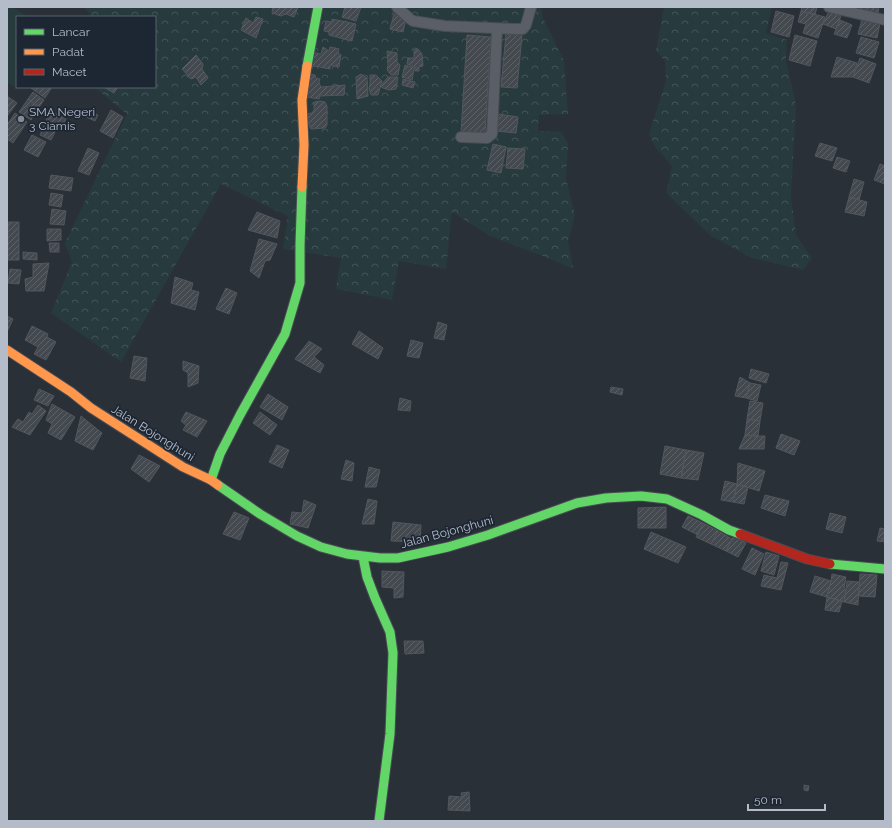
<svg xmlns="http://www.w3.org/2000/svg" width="892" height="828" viewBox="0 0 892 828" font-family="Raleway,sans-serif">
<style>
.grass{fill:#273a3e}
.forest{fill:url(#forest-crowns)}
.building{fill:url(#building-hatch);stroke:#52575f}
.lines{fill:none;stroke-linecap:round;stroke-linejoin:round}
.street-casing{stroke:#484c53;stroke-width:12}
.fast-casing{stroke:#484c53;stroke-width:11}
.slow-casing{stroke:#484c53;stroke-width:11}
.jam-casing{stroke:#484c53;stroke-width:11}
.street{stroke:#5a5e66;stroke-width:10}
.fast{stroke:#63d668;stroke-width:9}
.slow{stroke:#ff974d;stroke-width:9}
.jam{stroke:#b3261e;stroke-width:9}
.poi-dot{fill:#848b96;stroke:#1d2633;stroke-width:1.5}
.labels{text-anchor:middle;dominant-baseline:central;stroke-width:3.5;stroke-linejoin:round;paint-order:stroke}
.poi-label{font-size:12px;fill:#b4bcc9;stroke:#1d2633;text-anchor:start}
.street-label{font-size:12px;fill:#b4bcc9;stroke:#1d2633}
</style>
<defs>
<pattern id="forest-crowns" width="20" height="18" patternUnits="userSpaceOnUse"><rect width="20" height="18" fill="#273a3e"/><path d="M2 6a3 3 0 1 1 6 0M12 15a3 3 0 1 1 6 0" fill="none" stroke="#445559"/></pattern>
<pattern id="building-hatch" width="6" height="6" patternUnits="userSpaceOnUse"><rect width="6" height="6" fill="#444950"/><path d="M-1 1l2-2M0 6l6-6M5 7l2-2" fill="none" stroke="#5d6168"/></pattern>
</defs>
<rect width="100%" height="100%" fill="#2a3038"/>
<path class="grass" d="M7,7H13L28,17H17V82L14,87L7,82Z"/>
<path class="forest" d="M84,7H541L543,18L564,61L568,114L539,115L538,131L562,132L568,144L566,179L575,215L568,241L573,269L553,260L490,236L452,212L446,269L399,261L392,300L336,289L341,258L283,249L288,216L221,184L121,362L51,313L72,262L65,243L127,114L94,87H155V17H92Z
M664,7H772L766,33L787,40L786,61L796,105L791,196L796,235L812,258L803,270L752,258L711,236L666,193L672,166L656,148L649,134L666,81L665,61L656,51Z"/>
<path class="building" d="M273,7H298L294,17L286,14L281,16L272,13Z
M345,7H361L356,21L342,17Z
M802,7H817L815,15L801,11Z
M861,7H879L878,13L860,11Z
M776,11L794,16L789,37L771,32Z
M801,11L825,17L818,38L803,33L806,24L798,22Z
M829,11L841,16L836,29L823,24Z
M394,14L400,15L399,17L406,19L403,32L390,29Z
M256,17L263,19L256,38L241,30L246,18L253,23Z
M332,19L356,24L352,41L329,35V32L324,31L326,21L332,22Z
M862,19L880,23L877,38L858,34Z
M840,20L852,25L847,38L834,34Z
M506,34L522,35L517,88L501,87Z
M467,35L491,37L485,134L461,133Z
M795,35L817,41L810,66L789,60Z
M861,37L879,42L874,58L856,53Z
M323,47L329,51L330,47L339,49L338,53L341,55L339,67L330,65V69L309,65L312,52L321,54Z
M418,49L422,54L423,66L419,67V71H415V67L407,64L408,58H414V50Z
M387,51L397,53V62L400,65L398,75H391L387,70L388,65Z
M196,55L203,64L202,69L208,78L201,85L196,77L191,79L182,69Z
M837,57L857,63L853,77H831Z
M860,58L876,64L869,83L853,77Z
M405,65L414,68L412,80L402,77Z
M310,74L315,75L316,78L320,79L319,83L321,87L345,85L344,95L320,96L319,99L306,97Z
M361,74L367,78L368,96L357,99L356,77Z
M370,75H376L382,81L378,95H371L369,88L370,84Z
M388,77H398L396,89L389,90L383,88L380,86Z
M403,79L415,82L413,88L402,85Z
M32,87H52L45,98L31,88Z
M104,87H118L114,93Z
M33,92L44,100L39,107L28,99Z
M7,96L17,103L8,115L7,114Z
M28,99L39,107L31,120L19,112Z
M320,101L325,102L327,106V125L325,128L311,129L304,114L312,113L314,110V102Z
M87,110L98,115L95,121L84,116Z
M111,110L123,117L113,138L100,131Z
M51,111L66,119L62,127L46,120Z
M15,113L27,122L13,143L7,139V125Z
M498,114L518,117L516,133L496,131Z
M45,124L56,130L51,140L40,135Z
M32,135L46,142L38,157L24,150Z
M820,143L837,148L832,161L815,156Z
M493,144L506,147L501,173L487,170Z
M88,148L99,153L89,175L78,171Z
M508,148L525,149L523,169L506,168Z
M837,157L850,161L846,172L833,168Z
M880,164L885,166V184L874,180Z
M51,175L73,178L71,191L49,188Z
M854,179L864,182L859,200L849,197Z
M51,193L63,195L61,207L49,205Z
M849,197L867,202L864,216L845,212Z
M52,209L66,211L64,225L50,224Z
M257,212L280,221L277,238L248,230Z
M8,222H19V260H8Z
M47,229H61V240L47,241Z
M259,239L277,244L270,260L265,261L259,278L250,271Z
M49,243H59V252H50Z
M23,252L37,253V260L23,259Z
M49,263L44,291H26L25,279L33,277V264Z
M10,269L21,270L19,284L8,283Z
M175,277L193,283L191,290L199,292L195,310L171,303Z
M226,288L237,293L229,314L216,309Z
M7,316L13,319L7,332Z
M438,322L447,325L444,340L434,338Z
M32,326L48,334L47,337L56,342L46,360L34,354L38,347L25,340Z
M359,331L383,348L378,359L352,344Z
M411,340L423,343L419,358L407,356Z
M309,341L322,349L314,357L324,365L320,373L295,359Z
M134,356L147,358L145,381L130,378Z
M183,361L199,366L198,383L188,387V373L183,370Z
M751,369L769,374L766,383L749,378Z
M740,377L750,383L746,398L735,396Z
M750,383L761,385L757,401L746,398Z
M611,387L623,389L622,395L610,392Z
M39,389L54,396L48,406L34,400Z
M268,394L288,407L282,420L260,407Z
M400,398L411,401L410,411L398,410Z
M750,401L763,403L760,421L747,419Z
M52,404L75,417L61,440L48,433L52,424L46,420Z
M38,405L46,411L30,435L12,427L18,419L23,422L29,412L32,414Z
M186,412L207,421L197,437L183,430L186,425L181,421Z
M260,412L277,425L270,435L253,423Z
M81,416L102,433L93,450L75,441Z
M747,419L760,421L758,436L745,435Z
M781,434L800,441L794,455L776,448Z
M745,435L758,436H765L764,449H739Z
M277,445L289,450L282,468L269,462Z
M665,446L686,450L681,478L660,474Z
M686,450L704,453L698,480L681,478Z
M139,455L160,466L149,482L131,469Z
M346,460L354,463L352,481L341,479Z
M738,463L765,471L759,491L737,484Z
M369,467L380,470L376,487H365Z
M725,481L737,484L733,502L721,500Z
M737,484L748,487L744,504L733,502Z
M765,495L789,501L785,516L761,508Z
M368,499L377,501L374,524H362Z
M304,500L316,505L308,528L290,524L292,512L302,513Z
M666,507V528H638V508Z
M234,512L249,518L240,540L223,534Z
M830,513L846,517L842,533L826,529Z
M688,516L703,523L698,535L682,527Z
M393,522L421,525L420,542L391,541Z
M703,523L718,531L711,544L696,537Z
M880,528L885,529V542L877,541Z
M718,531L732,539L726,551L711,544Z
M651,532L686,547L678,563L644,549Z
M734,536L746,543L738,557L726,551Z
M752,548L764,554L755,575L742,569Z
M766,552L779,556L774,575L761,571Z
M781,562L788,563L781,590L761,586L764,575L777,578Z
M382,571L404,572L403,597L394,598V588L382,587Z
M832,574L846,577L844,589L846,590L844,602L827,597L831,581Z
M860,574L877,575L875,597L859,596Z
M815,576L831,581L827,597L810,592Z
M847,581L859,582L858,605L844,602Z
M827,597L842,601L839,612L825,610Z
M404,641H423L424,653L405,654Z
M804,785L809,786L808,791L804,790Z
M469,792L470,811L448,810L449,796L462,797L461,793Z"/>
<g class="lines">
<g class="street-casing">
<path id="street" d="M397,7L409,18L413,21L445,26L516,29H523L526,25L531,7
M829,7L885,20
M461,137L487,138L492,134L497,29"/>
</g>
<g class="fast-casing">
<path id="fast" d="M307,66L318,7
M211,480L220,454L240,415L285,334L300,283V245L302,187
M218,485L260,514L297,536L321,547L347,554L380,558H398L448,547L488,535L577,503L606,498L641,496L667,499L702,515L729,530L740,534
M363,557L367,577L375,598L390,632L393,653L390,734L379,821
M830,564L885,569"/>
</g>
<g class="slow-casing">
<path id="slow" d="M302,187L304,145L302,100L307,66
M7,350L71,392L91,408L183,467L211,480L218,485"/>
</g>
<g class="jam-casing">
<path id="jam" d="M740,534L807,559L830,564"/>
</g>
<use href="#street" class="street"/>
<use href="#fast" class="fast"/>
<use href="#slow" class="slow"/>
<use href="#jam" class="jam"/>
</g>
<circle class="poi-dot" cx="21" cy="119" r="4"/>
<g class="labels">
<g class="poi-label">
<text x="29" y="112">SMA Negeri<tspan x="29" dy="14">3 Ciamis</tspan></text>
</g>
<g class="street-label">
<text transform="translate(153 433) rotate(32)">Jalan Bojonghuni</text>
<text transform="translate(447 532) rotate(-15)">Jalan Bojonghuni</text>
</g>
</g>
<rect width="892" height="828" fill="none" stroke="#b4bcc9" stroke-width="16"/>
<rect x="16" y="16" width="140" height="72" fill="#1d2633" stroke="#59626f"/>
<rect x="24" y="29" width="20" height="6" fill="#63d668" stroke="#59626f"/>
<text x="52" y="36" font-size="12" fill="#b4bcc9">Lancar</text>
<rect x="24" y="49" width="20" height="6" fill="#ff974d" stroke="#59626f"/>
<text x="52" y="56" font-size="12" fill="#b4bcc9">Padat</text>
<rect x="24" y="69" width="20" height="6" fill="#b3261e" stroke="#59626f"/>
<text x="52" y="76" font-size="12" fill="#b4bcc9">Macet</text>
<path d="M748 804v6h77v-6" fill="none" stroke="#b4bcc9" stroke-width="2"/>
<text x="754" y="804" font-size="12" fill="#b4bcc9" stroke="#1d2633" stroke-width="3" paint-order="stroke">50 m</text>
</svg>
